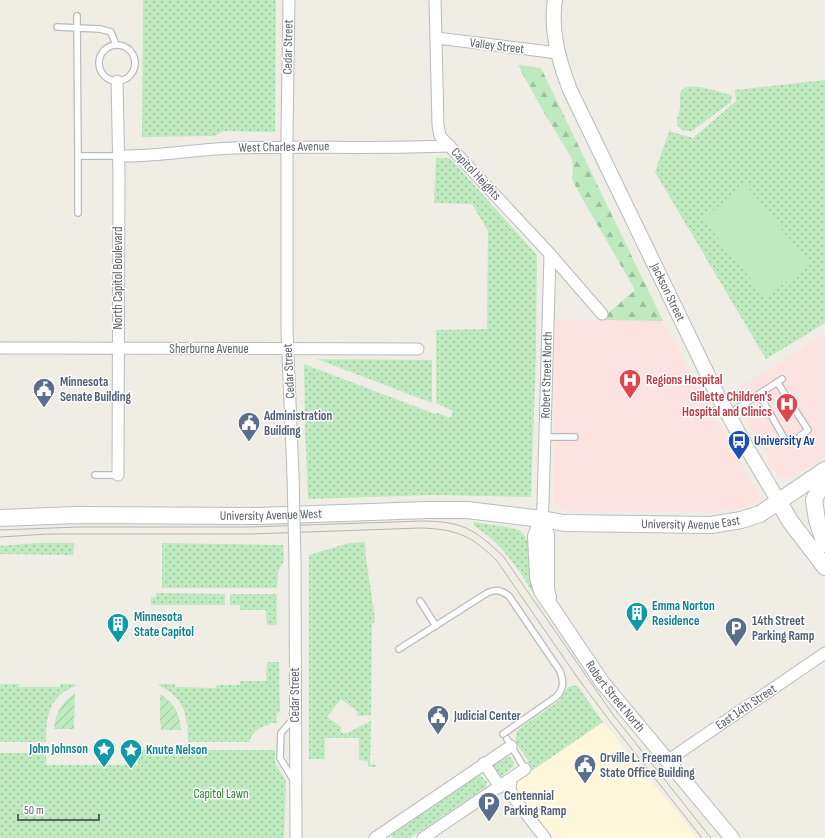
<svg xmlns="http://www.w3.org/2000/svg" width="825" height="838" viewBox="0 0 825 838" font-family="'Sofia Sans Condensed',sans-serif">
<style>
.commercial{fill:#fff6db}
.medical{fill:#fde3e0}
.grass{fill:url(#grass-dots)}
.forest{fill:url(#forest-firs)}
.garden{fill:url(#garden-furrows)}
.pitch{fill:#bfe9bf}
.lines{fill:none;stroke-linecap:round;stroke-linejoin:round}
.service-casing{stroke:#b7bbbf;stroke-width:8}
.minor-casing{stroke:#b7bbbf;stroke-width:13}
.tertiary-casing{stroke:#b7bbbf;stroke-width:16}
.secondary-casing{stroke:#b8bcc2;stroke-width:18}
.service{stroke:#fff;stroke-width:5.5}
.minor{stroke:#fff;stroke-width:11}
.tertiary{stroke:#fff;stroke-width:14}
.secondary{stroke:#fff;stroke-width:16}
.tram{stroke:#b4b5b6;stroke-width:1}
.minor-bridge-casing{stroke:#b7bbbf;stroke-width:13;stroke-linecap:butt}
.minor-bridge{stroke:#fff;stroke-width:11}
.labels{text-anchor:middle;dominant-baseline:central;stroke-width:3;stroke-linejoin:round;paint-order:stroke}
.street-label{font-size:13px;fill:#5c6166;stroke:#fff}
.health-label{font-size:13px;font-weight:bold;fill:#be3a42;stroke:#fff;text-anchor:start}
.service-label{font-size:13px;font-weight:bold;fill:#4e5e75;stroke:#fff;text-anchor:start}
.transit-label{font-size:13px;font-weight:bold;fill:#164399;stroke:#fff;text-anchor:start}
.culture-label{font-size:13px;font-weight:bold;fill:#0d838f;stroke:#fff;text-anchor:start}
.park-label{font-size:13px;fill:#2e8431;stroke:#fff}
</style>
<defs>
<pattern id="grass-dots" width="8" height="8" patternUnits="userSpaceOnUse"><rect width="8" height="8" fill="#bfe9bf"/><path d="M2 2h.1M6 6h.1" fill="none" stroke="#9ec09f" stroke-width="1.8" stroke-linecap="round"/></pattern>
<pattern id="forest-firs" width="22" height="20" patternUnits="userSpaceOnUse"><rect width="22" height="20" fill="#bfe9bf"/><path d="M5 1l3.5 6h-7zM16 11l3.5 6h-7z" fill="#9ec09f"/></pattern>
<pattern id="garden-furrows" width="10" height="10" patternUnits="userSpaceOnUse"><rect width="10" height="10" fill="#bfe9bf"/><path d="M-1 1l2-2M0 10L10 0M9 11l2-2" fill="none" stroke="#9ec09f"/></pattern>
</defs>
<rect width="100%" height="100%" fill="#f0ede5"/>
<path class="commercial" d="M603,722L698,838H551L513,790V783Z"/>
<path class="medical" d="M555,319L663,321L749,479L756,486L759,497L756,503L746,508L710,512L564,511L554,503Z
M825,333V456L794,477L784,479L777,475L769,464L768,454L729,394Z"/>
<path class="grass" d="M143,0H276L275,132L224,131L214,136L142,137Z
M825,80V323L766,359L655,172L669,131L693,138L736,101L735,90Z
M686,87C700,85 716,91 730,95L732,96L731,102L692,131H684C671,124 680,117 680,106C681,98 677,92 686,87Z
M436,158H450L537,255L536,352L531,497L433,495L308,499L305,428L304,364L435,414L438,413L450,418L453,411L436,403V330L487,329L488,231L472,204L434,203Z
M317,359L432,360V403Z
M474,522L517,529C534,537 534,576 536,593H533C517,567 501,542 474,526Z
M365,542L366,559L375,617L374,623H372L371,715L356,716L358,712L341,699L327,717L341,727V733H347L371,721L370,764L377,765L376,767H368V761L359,760V738H325V759H309V555L349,543Z
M37,543H74L73,555L0,554V546Z
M162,543L283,545L284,561L278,571L277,588H162Z
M156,593L225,594V605H151V597H156Z
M230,594H277V625H267L266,610H240V605H230Z
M267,662H279L280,712L277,713V723H270L269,725C258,727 253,732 249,742H188C188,717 185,697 159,686V684H175V687L216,688V685H240V681H266Z
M0,684H19V687H60V684H75L76,686C49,695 46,717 46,742H0Z
M577,685L603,722L527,774C528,772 529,770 529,768C531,753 507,746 519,729L559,701L568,687Z
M138,750H275V763L286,781L284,838H0V753H46V765H138Z
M505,756L510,757L514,763L513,767L500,777L491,766Z
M479,774L487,782L486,787L410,838H393L390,834Z"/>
<path class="forest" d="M518,65L541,68L663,321L600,320L635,290L579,193L572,179L573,166L572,159L539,104Z"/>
<path class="garden" d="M75,693L74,729H54C55,713 62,702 75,693Z
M160,694C174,702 180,714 181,730H161V724H160Z"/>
<path class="pitch" d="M746,185L809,264L766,298L703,219Z"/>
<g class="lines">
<g class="service-casing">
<path id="service" d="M77,16L78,156
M57,27L100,29L111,32L116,45
M99 63a18 18 0 1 1 36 0a18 18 0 1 1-36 0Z
M78,213V156H118
M759,394L784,438L793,442L808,430L777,382
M711,412L724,407
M729,414L782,379
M545,437H575
M95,475H118
M420,601L436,626
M399,649L487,593C496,589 501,590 509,596L560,671C564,682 564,689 556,697L503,734
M294,718L281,733L280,758L294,781
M507,739L525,769"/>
</g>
<g class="minor-casing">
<g id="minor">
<path d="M289,0L287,133V330L293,475"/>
<path d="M435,0L438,125L440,136L550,254L602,314"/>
<path d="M437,38L558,53"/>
<path d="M117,81L119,175L118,475"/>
<path d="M118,156C157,157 195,149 234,148C306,146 378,149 450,146"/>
<path d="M0,348L418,349"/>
<path id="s1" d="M542,519L543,504L550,254"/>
<path d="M295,561L296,838"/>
<path d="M667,761L825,653"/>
<path d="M484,763L500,787"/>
<path d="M511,779L510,789L514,798L545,838"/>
<path d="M375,838L511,746"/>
<path d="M423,838L525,769"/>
</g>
</g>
<g class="tertiary-casing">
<g id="tertiary">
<path id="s2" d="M555,0C550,31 559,61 570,90L718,396L744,443L779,502"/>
<path id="s3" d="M542,519L535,536L537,577L541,591L602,682L732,838"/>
<path d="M542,519L547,535V590L549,597"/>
</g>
</g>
<g class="secondary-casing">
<g id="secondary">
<path d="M825,477L814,500L817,520L825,544"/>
<path d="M779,502L790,521L825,567"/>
<path id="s4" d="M0,518L76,515L258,516L427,510H467L542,519L564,523L711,525L741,520L760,514L825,470"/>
</g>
</g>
<use href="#service" class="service"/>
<use href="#minor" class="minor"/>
<use href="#tertiary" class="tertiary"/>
<use href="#secondary" class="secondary"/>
<path class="tram" d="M0,530L79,527H250L421,521C462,521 474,529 503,556L614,716L711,838
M0,537L48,534H251L420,528C457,529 472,536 497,561L577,677L609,720L702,838"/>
<g class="minor-bridge-casing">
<path id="minor-bridge" d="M293,475L295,561"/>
</g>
<use href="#minor-bridge" class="minor-bridge"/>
</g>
<defs>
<g id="hospital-pin" transform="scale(1.15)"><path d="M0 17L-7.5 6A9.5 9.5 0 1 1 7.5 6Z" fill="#e0444e" stroke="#fff"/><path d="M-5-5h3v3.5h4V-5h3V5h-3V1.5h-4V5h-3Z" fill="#fff"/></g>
<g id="civic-pin" transform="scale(1.15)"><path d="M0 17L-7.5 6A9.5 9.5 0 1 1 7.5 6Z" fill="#5c6f8a" stroke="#fff"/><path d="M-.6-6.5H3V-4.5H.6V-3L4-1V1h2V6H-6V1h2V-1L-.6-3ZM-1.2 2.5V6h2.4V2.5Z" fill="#fff"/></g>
<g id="bus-pin" transform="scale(1.15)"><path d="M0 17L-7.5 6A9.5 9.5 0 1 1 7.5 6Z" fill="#1a4fb4" stroke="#fff"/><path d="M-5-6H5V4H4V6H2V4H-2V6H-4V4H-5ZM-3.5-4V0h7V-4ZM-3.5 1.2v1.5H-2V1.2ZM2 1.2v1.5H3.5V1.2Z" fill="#fff"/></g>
<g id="building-pin" transform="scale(1.15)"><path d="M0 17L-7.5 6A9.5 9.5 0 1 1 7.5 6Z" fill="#0f9aa8" stroke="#fff"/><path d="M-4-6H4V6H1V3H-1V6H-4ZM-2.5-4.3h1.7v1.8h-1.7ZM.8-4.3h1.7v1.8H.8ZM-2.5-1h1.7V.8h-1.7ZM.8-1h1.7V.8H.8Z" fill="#fff"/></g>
<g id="parking-pin" transform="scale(1.15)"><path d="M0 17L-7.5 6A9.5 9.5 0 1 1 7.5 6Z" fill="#5c6f8a" stroke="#fff"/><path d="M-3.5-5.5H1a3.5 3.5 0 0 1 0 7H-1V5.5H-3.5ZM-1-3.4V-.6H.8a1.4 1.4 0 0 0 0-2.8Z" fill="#fff"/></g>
<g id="sight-pin" transform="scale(1.15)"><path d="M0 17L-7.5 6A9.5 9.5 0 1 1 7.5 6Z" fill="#0f9aa8" stroke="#fff"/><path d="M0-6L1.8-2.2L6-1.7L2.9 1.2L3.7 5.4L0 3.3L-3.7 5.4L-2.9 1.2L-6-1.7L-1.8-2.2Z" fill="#fff"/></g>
</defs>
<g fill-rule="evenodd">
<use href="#hospital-pin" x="630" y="380"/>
<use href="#civic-pin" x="44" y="389"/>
<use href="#hospital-pin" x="787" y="404"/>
<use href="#civic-pin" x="249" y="423"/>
<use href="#bus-pin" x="739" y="441"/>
<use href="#building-pin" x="637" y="613"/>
<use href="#building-pin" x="118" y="624"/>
<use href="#parking-pin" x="736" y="628"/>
<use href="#civic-pin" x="438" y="716"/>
<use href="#sight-pin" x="104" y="749"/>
<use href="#sight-pin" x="131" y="750"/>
<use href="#civic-pin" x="585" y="765"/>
<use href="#parking-pin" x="489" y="803"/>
</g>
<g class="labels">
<g class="street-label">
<text transform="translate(497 46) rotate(7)">Valley Street</text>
<text transform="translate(288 47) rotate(-89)">Cedar Street</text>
<text transform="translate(284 147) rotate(-1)">West Charles Avenue</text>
<text transform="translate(476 174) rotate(47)">Capitol Heights</text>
<text transform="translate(118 278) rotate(-90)">North Capitol Boulevard</text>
<text stroke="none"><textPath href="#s2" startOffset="317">Jackson Street</textPath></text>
<text x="209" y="349">Sherburne Avenue</text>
<text transform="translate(289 371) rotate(-93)">Cedar Street</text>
<text stroke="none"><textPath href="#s1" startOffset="144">Robert Street North</textPath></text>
<text stroke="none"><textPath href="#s4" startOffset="271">University Avenue West</textPath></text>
<text stroke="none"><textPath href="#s4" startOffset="692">University Avenue East</textPath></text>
<text transform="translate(295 695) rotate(-90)">Cedar Street</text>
<text stroke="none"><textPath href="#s3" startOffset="203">Robert Street North</textPath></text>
<text transform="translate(746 707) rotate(-34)">East 14th Street</text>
</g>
<g class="health-label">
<text x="646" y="380">Regions Hospital</text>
<text x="772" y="397" text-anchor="end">Gillette Children's<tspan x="772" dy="15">Hospital and Clinics</tspan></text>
</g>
<g class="service-label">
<text x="60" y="382">Minnesota<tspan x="60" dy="15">Senate Building</tspan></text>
<text x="264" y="416">Administration<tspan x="264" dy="15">Building</tspan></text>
<text x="752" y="621">14th Street<tspan x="752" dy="15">Parking Ramp</tspan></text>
<text x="454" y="716">Judicial Center</text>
<text x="600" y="758">Orville L. Freeman<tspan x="600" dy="15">State Office Building</tspan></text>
<text x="504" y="796">Centennial<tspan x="504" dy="15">Parking Ramp</tspan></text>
</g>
<g class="transit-label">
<text x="754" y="441">University Av</text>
</g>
<g class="culture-label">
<text x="652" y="606">Emma Norton<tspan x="652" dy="15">Residence</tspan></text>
<text x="134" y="617">Minnesota<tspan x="134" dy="15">State Capitol</tspan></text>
<text x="88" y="749" text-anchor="end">John Johnson</text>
<text x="146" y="750">Knute Nelson</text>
</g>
<g class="park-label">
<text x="221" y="794">Capitol Lawn</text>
</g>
</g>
<path d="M18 814v6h81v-6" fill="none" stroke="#5c6166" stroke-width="2"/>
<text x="24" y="814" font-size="12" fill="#5c6166" stroke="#ffffff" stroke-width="3" paint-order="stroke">50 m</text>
</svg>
